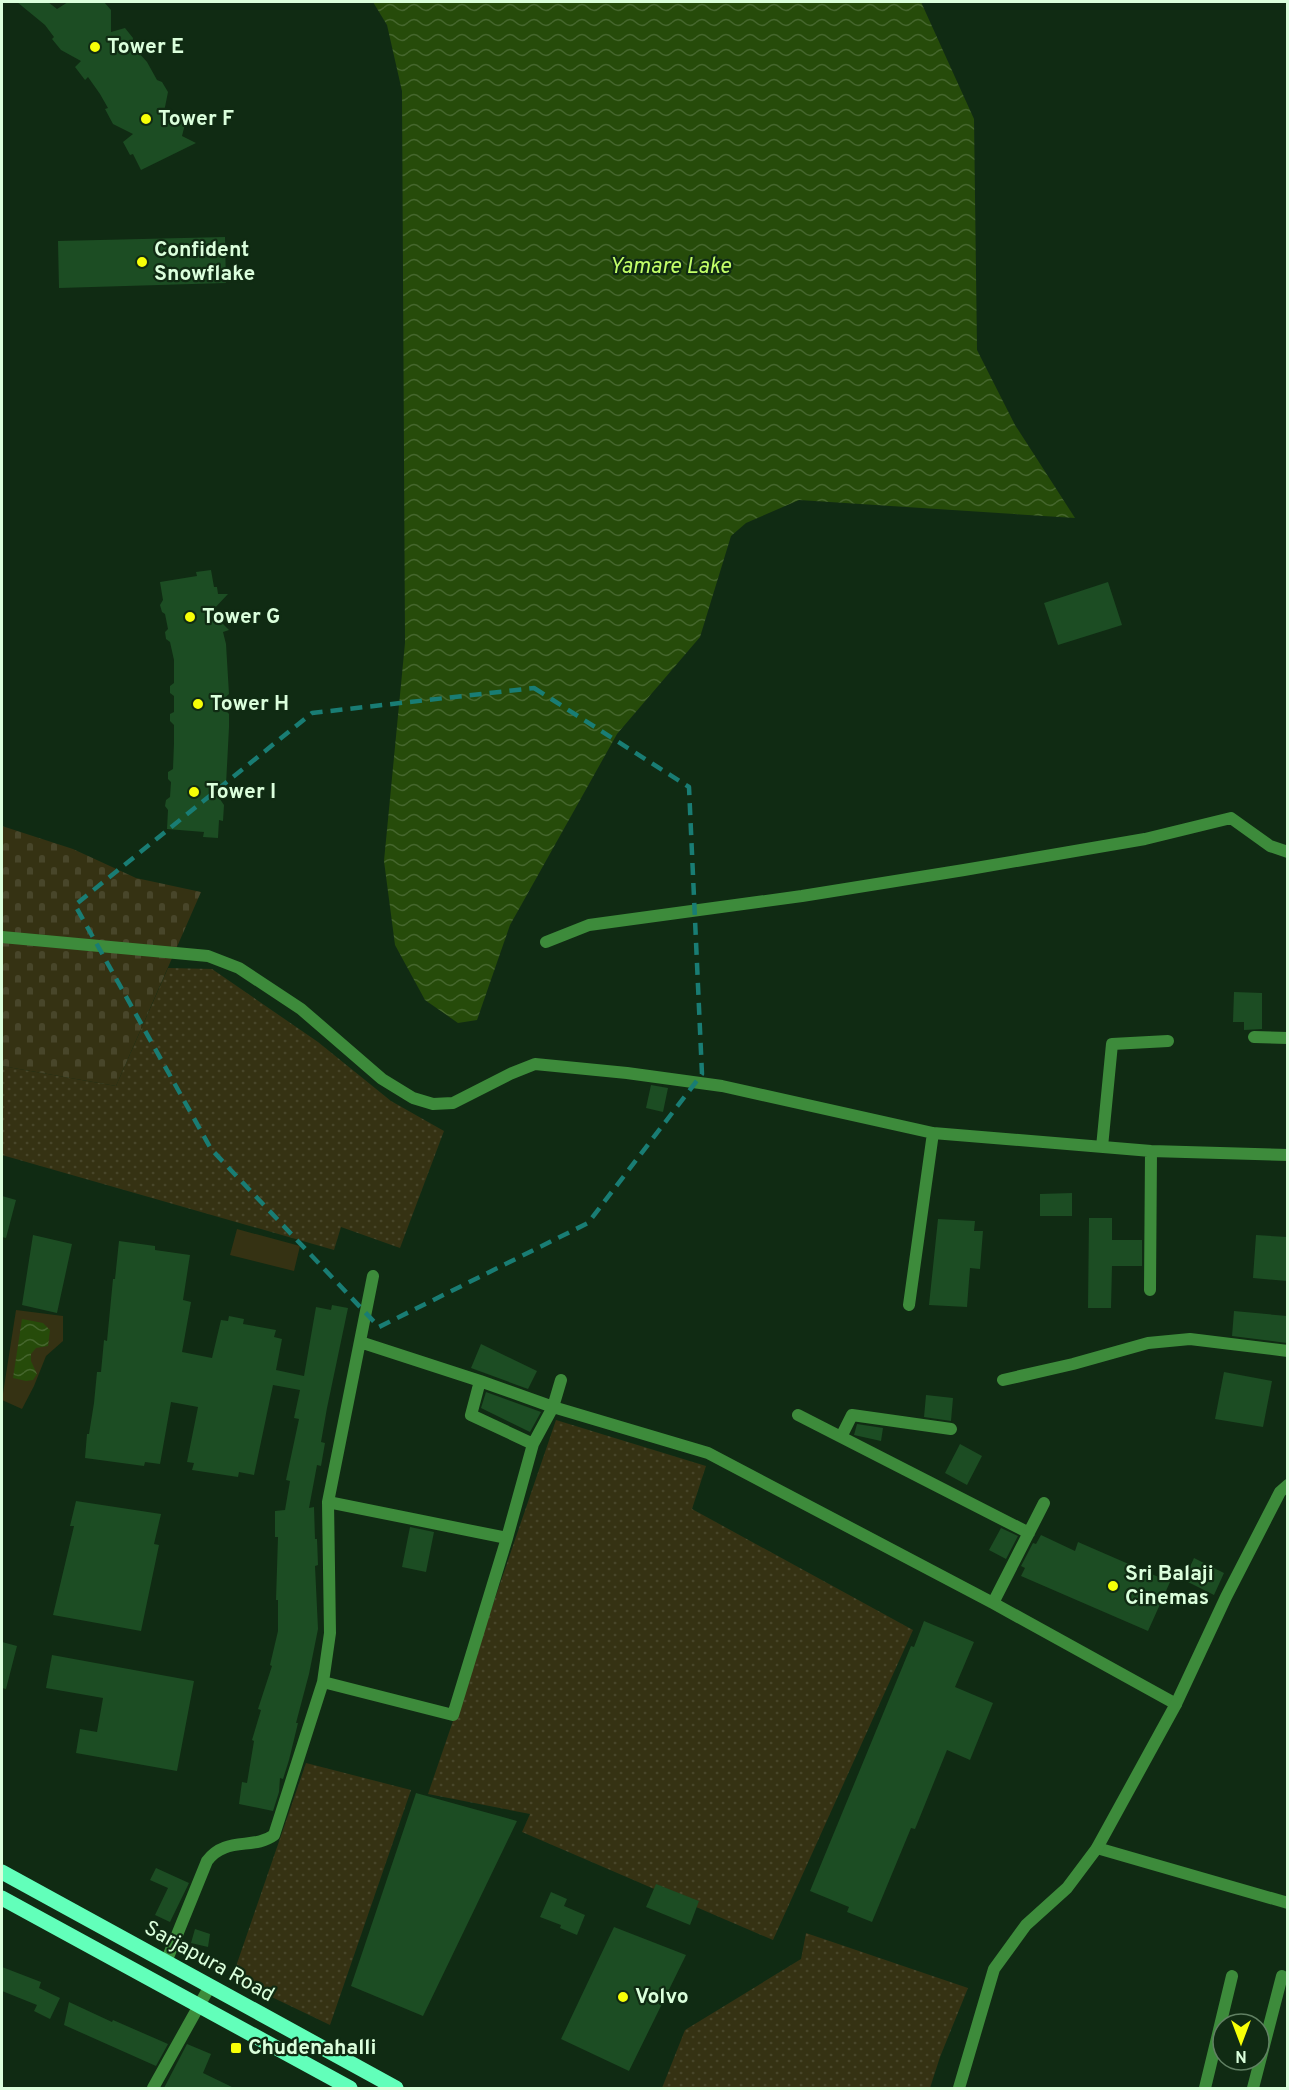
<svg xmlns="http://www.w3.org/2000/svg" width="1289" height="2090" viewBox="0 0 1289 2090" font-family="Overpass,sans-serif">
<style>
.grass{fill:url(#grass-dots)}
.cemetery{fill:url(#cemetery-stones)}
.park{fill:#353213}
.water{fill:url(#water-waves)}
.building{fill:#1c4d23}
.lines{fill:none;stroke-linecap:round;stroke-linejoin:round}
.minor{stroke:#3d8b3b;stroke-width:12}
.tertiary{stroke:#3d8b3b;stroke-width:12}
.primary{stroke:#62ffba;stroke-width:15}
.marked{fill:none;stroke:#197d74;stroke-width:4.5;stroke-dasharray:12 8;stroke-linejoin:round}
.poi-dot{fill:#f7ff07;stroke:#102b13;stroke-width:2}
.labels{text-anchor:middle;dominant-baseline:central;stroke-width:4.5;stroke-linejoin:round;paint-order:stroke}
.poi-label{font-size:21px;font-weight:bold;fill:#dbffdc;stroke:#102b13;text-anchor:start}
.street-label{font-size:21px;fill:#dbffdc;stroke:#102b13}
.water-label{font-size:22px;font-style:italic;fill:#c3ff69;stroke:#102b13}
</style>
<defs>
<pattern id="grass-dots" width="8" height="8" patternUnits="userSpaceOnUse" patternTransform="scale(1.5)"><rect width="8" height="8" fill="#353213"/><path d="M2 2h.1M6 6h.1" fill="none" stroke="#48462a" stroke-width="1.8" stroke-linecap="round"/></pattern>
<pattern id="cemetery-stones" width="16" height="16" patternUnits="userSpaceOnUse" patternTransform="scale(1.5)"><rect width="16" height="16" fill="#353213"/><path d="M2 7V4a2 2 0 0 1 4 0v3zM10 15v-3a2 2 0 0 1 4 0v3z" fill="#48462a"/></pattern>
<pattern id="water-waves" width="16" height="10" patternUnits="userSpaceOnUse" patternTransform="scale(1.5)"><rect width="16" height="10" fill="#264b0a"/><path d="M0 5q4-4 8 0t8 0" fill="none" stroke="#45662d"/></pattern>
</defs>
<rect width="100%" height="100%" fill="#102b13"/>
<path class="grass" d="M168,968L212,969L318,1042L391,1101L444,1131L400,1248L341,1227L334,1250L2,1155V1066L116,1086Z
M556,1420L706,1466L692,1509L913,1630L773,1940L522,1832L530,1814L428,1794Z
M306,1763L411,1790L330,2025L232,1978Z
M806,1933L968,1988L940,2057L930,2088H662L685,2030L801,1959Z"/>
<path class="cemetery" d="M2,826L73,849L136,878L201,892L116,1086L2,1066Z"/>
<path class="park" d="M237,1229L300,1246L294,1271L230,1255Z
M16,1310L63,1316V1341L46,1356L34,1386L22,1409L2,1400Z"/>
<path class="water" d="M373,2H921L974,119L977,350L1015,425L1075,518L799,500L746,523L731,536L700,637L617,734L510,925L477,1020L458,1023L425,1000L395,945L384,861L405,643L402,91L387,25Z
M22,1319L43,1323L50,1330L48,1346L36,1348L31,1354V1361L37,1374L33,1380L26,1381L13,1378Z"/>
<path class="building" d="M17,2H48L57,9L68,2H104L111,10V32L125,28L133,38L132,50L139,53L147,62L157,80L162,82L168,92L164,112L179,113L185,124L182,136L196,143L141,170L133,154L130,155L123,142L133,134L113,124L105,109L108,108L100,94L88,77L85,80L75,67L81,61L61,50L52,39L54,37L45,25Z
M225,237L226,283L59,288L58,241Z
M211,570L214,587H217L218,594H228L211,612L229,630L223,632L226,644L229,694L219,703L229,714V727L226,785L215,792L224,805L223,821L219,820L218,838L203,837L204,832L167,829L168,810L165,806L166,800L170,797L171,782L168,779V772L173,769L174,743V725L170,721V714L174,712V696L170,693V686L174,683V660L170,642L166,639L165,632L168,629L165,614L162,612L160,605L163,600L160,582L197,576L196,572Z
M1108,582L1122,625L1058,645L1044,603Z
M1234,992L1262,993V1029L1244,1030V1022H1233Z
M651,1085L668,1088L663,1112L646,1108Z
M1072,1193V1216H1040V1194Z
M2,1196L16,1200L6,1238L2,1237Z
M1089,1218H1112V1240H1142V1266H1112L1111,1308H1088Z
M938,1219L975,1221L974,1231H983L980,1269L970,1268L967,1307L929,1305Z
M33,1235L72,1244L57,1313L22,1305Z
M1256,1235L1287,1237V1281L1253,1278Z
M119,1241L155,1246V1250L190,1255L183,1300L191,1302L182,1352L212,1358L221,1320L228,1321L229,1316L244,1319L243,1324L276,1330L274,1337L282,1339L276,1370L304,1376L316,1307L331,1310L332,1305L348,1308L327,1408L321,1442L325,1443L321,1466L317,1465L309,1508L314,1507L315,1539H317L318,1565L315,1566L318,1629L309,1674L296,1723H298L289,1760L283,1779L280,1778L279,1792L273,1811L239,1804L242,1782L247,1783L254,1741L252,1740L261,1710L258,1709L272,1666L270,1665L278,1631V1600H276L278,1537H275V1511L285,1510L290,1481L286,1480L299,1419L294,1418L300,1390L273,1385L254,1475L239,1472L238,1477L192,1470L194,1463L187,1462L198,1407L171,1402L160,1464L145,1462L144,1466L85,1458L87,1434H89L94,1403L97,1372H101L104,1340L107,1341L113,1279H115Z
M1234,1311L1287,1316V1343L1232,1336Z
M481,1344L537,1371L528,1389L471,1368Z
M1224,1372L1272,1381L1263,1427L1215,1419Z
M486,1392L541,1412L530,1432L481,1408Z
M926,1395L953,1398L951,1421L924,1417Z
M857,1424L883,1428L881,1441L854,1435Z
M960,1444L982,1456L967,1485L945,1473Z
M76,1501L161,1514L154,1544L159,1545L141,1631L53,1615L74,1526H70Z
M410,1527L434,1532L426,1572L402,1567Z
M1001,1528L1018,1536L1006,1559L989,1550Z
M1041,1535L1075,1551L1078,1542L1170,1582L1148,1631L1021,1576L1025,1568L1021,1566L1033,1543L1036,1544Z
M1194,1558L1224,1573L1214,1595L1184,1580Z
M924,1621L974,1642L955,1687L993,1703L970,1760L947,1750L915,1829L911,1828L872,1922L847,1912L849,1907L810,1891L911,1646L914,1647Z
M2,1642L17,1646L6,1689L2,1688Z
M52,1655L194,1681L177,1771L76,1753L80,1729L97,1732L103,1698L46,1688Z
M416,1793L517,1821L423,2016L351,1986Z
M156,1868L189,1883L170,1922L155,1915L168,1888L150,1880Z
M656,1884L699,1901L690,1925L646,1907Z
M551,1892L567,1899L564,1906L585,1915L577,1935L560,1928L561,1925L540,1917Z
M614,1927L686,1955L629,2071L561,2039Z
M195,1929L210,1934L208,1947L191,1943Z
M2,1967L41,1982L39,1988L60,1998L50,2019L34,2011L37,2005L2,1991Z
M69,2002L112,2022L113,2020L168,2044L156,2066L64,2025Z
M187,2044L211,2054L203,2073L234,2088H164Z"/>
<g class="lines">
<path class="minor" d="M2,937L208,956L239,968L301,1009L382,1079L413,1098L433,1104L453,1103L510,1074L535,1064L627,1073L722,1086L933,1133L1151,1151L1288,1155
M546,942L589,925L802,896L964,870L1145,839L1231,818L1270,846L1288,852
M1254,1037L1288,1038
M1102,1147L1112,1044L1168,1041
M1150,1290L1151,1151
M909,1305L933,1133
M360,1342L480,1381L471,1415L533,1444
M1003,1380L1073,1364L1148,1343L1190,1339L1288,1351
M480,1381L553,1407L708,1453L993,1603L1176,1704
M798,1415L1029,1533
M841,1437L852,1415L951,1429
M328,1502L507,1538L533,1444L553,1407L561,1380
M993,1603L1044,1503
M323,1682L453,1715L507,1538
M1097,1848L1288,1903
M166,1962L207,1861C225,1836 254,1850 274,1835L323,1682L330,1633L328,1502L373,1276
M153,2088L210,1986
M1205,2088L1232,1976
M1253,2088L1282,1976"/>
<path class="tertiary" d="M959,2088L994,1969L1026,1925L1067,1888L1097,1848L1176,1704L1226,1597L1280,1492L1288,1485"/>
<path class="primary" d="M2,1872L396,2088
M2,1898L350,2088"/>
</g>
<path class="marked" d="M534,688L689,787L702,1074L588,1223L379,1327L211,1149L75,905L312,713Z"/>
<g class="poi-dot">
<circle cx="95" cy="47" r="6"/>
<circle cx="146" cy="119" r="6"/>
<circle cx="142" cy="262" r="6"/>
<circle cx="190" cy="617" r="6"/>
<circle cx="198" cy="704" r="6"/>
<circle cx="194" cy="792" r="6"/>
<circle cx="1113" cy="1586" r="6"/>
<circle cx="623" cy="1997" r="6"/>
<rect x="230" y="2042" width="12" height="12" rx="3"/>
</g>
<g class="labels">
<g class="poi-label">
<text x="107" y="47">Tower E</text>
<text x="158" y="119">Tower F</text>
<text x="154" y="250">Confident<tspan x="154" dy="24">Snowflake</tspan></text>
<text x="202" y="617">Tower G</text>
<text x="210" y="704">Tower H</text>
<text x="206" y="792">Tower I</text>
<text x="1125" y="1574">Sri Balaji<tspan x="1125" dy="24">Cinemas</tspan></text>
<text x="635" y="1997">Volvo</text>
<text x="248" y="2048">Chudenahalli</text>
</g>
<g class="street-label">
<text transform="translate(209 1962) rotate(29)">Sarjapura Road</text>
</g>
<g class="water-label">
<text x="670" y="267">Yamare Lake</text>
</g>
</g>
<rect width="1289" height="2090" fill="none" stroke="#dbffdc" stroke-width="6"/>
<g transform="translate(1241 2042) rotate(180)"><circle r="28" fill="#102b13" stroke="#618063" stroke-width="1.5"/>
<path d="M0-4.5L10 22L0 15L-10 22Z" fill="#f7ff07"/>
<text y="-9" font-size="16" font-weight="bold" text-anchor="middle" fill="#dbffdc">N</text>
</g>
</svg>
